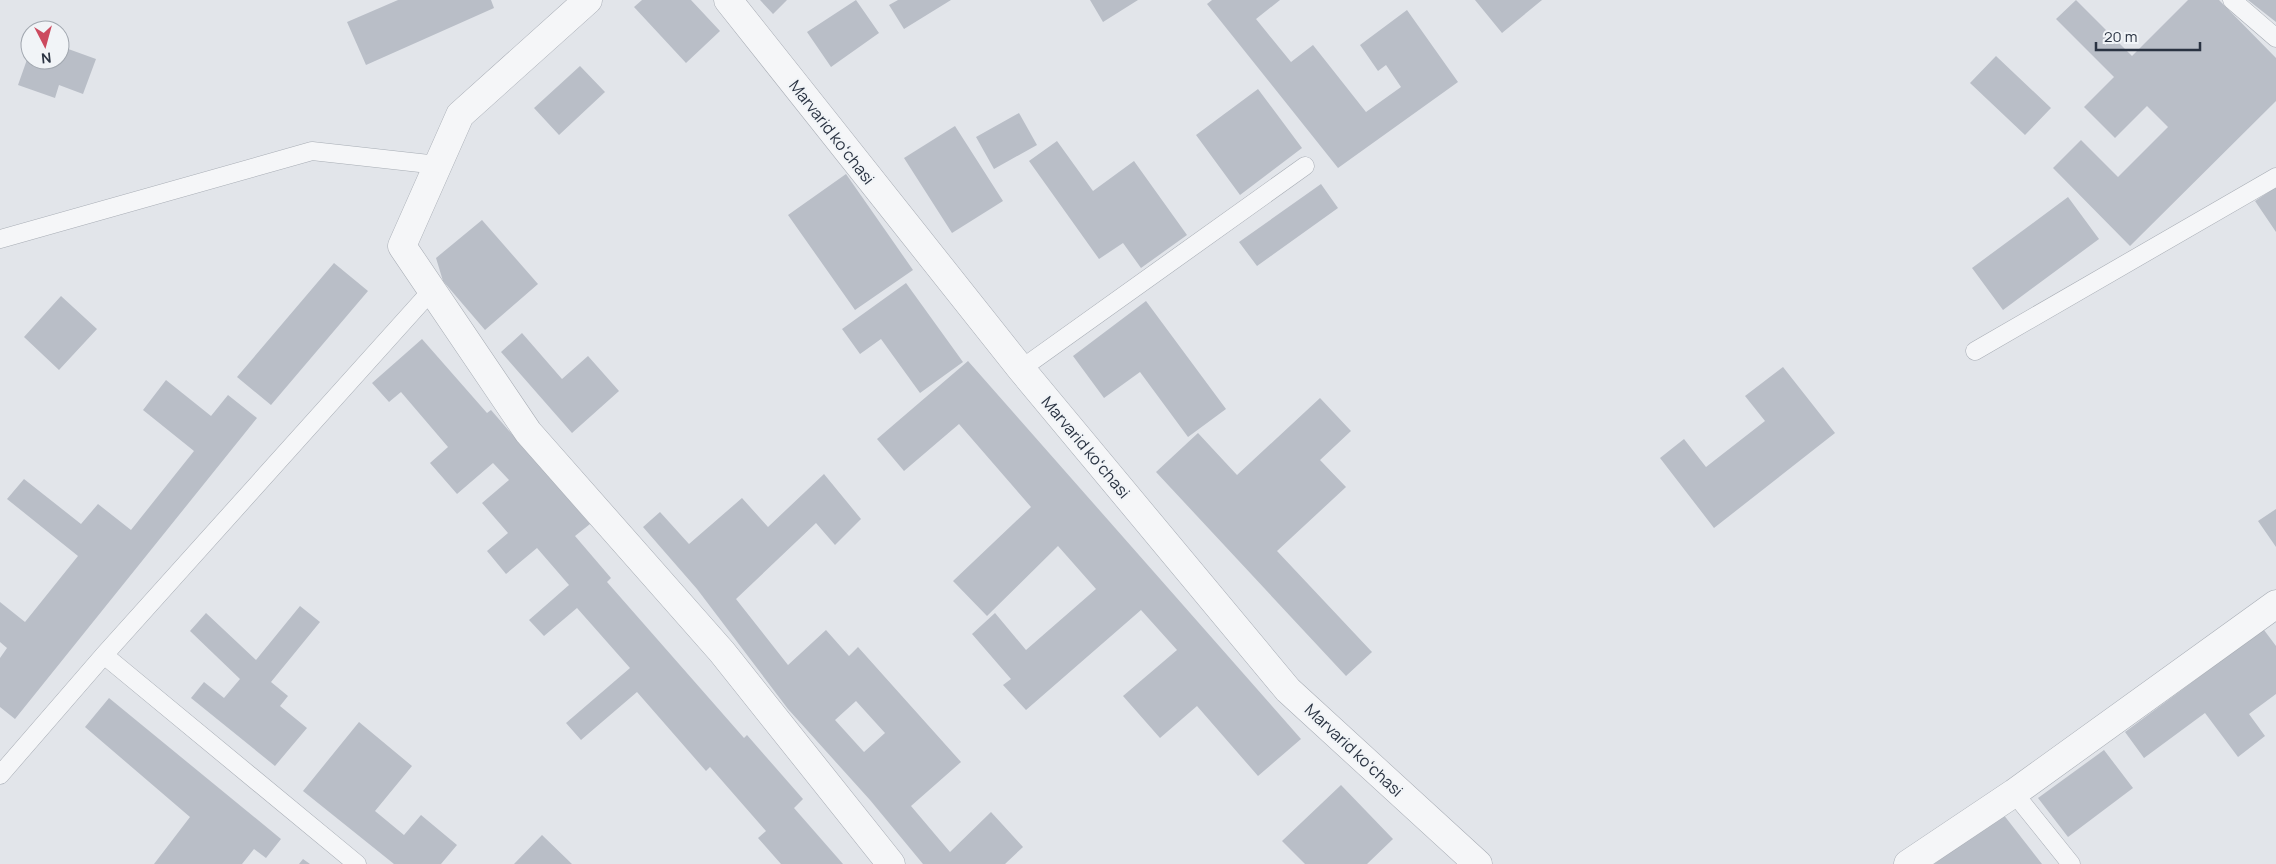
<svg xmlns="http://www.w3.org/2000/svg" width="2276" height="864" viewBox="0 0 2276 864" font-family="Manrope,sans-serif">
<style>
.building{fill:#b9bec7;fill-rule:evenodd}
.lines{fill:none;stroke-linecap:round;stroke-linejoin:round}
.service-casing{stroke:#a7acb4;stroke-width:19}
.minor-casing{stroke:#a7acb4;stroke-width:29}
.service{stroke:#f5f6f8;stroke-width:18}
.minor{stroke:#f5f6f8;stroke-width:28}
.labels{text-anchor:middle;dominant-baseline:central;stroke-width:4;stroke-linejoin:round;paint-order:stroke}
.street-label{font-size:16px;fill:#2a3342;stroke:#f1f4f7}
</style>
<rect width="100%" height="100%" fill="#e2e5ea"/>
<path class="building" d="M398,0H491L494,8L366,65L347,22Z
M642,0H691L720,31L686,63L634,7Z
M760,0H787L773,14Z
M856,0L879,33L831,67L807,32Z
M898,0H951L904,29L889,5Z
M1090,0H1138L1103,22Z
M1212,0H1280L1256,19L1291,62L1313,45L1366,112L1401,87L1386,65L1378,71L1360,45L1407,10L1458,82L1338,168L1207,4Z
M1475,0H1542L1502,33Z
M2076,0L2132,56L2188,0H2219L2276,58V101L2130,246L2053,168L2081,140L2118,177L2168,127L2147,106L2115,138L2084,107L2114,77L2056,19Z
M2248,0H2276V22Z
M60,46L96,59L83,94L59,85L55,98L18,85L30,51V60H60Z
M1996,56L2051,108L2025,135L1970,83Z
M580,66L605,92L559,135L534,108Z
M1258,89L1302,148L1240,195L1196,135Z
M1019,113L1037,145L994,169L976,137Z
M955,126L1003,201L952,233L904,158Z
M1057,141L1093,191L1134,161L1187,235L1141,268L1123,243L1099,259L1029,161Z
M846,174L913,270L855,310L788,215Z
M1321,184L1338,208L1257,266L1239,242Z
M2276,187V232L2255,201Z
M2068,197L2099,239L2003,310L1972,268Z
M482,220L538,284L485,330L443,281L436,258Z
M334,263L368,291L271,405L237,377Z
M906,283L963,362L920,393L881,339L860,354L842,329Z
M61,296L97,329L59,370L24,337Z
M1146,301L1226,409L1188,437L1140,372L1104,398L1073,356Z
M522,333L562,379L588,356L619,391L572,433L501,352Z
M422,339L487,413L491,410L590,524L575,536L611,578L607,582L744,738L747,735L803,799L794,808L843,864H781L758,838L766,831L710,767L706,771L637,692L581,740L566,723L630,668L577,608L544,636L529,620L569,585L537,548L506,574L487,551L508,533L482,503L509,480L493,463L457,494L430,463L448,447L401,392L389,402L372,383Z
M968,361L1301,739L1258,776L1197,706L1160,738L1123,696L1177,650L1141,610L1026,710L1003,685L1011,679L972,634L995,613L1026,650L1096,589L1058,546L987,616L953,581L1031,507L959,424L904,471L877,439Z
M1783,367L1835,433L1714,528L1660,458L1684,439L1706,467L1765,421L1745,396Z
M166,380L211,416L228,395L257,418L15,719L0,707V658L7,648L0,642V602L25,622L78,556L7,499L24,479L81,524L98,504L131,530L194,451L143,410Z
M1320,398L1351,431L1320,460L1346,487L1277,551L1372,652L1346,676L1156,472L1198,433L1237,475Z
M824,474L861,519L835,545L816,523L736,599L788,665L826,630L849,656L858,647L961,762L911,806L950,852L991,812L1023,847L1005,864H923L870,800L788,709L697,589L643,527L660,512L689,544L742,498L768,527ZM856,701L885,733L864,752L835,720Z
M2276,509V547L2258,521Z
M300,606L320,622L271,682L288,696L280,706L307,728L275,766L191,698L204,682L224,698L240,679L190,631L206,613L256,660Z
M2261,626L2276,646V694L2249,714L2265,736L2238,757L2205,713L2144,758L2125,732L2214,666L2211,663Z
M109,698L281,839L266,858L254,849L242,864H154L190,817L85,727Z
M359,722L412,766L375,811L404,835L421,815L457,845L441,864H394L303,791Z
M2104,750L2133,788L2068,837L2038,798Z
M1341,785L1393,839L1367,864H1305L1282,841Z
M2003,814L2042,864H1934Z
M542,835L572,864H514Z
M303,859L310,864H299Z"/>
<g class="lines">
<g class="service-casing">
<path id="service" d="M2232,0L2276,38
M0,239L312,151L438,165
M1975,351L2276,177
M1021,369L1305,166
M104,655L357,864
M0,775L104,655L432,290
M2014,793L2071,864"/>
</g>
<g class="minor-casing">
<path id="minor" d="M588,0L460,115L402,246L528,432L722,652L891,864
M728,0L1021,369L1288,690L1478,864
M1908,864L2014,793L2276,604"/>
</g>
<use href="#service" class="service"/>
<use href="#minor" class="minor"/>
</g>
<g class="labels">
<g class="street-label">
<text transform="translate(832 132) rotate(52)">Marvarid koʻchasi</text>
<text transform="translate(1086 447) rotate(50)">Marvarid koʻchasi</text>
<text transform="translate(1354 750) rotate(43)">Marvarid koʻchasi</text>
</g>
</g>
<g transform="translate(45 45) rotate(174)"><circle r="24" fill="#f1f4f7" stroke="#a1a7af"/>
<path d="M0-4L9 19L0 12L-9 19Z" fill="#cc4a5f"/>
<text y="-8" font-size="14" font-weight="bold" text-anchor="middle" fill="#2a3342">N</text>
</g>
<path d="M2096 42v8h104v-8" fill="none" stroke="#2a3342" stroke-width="2.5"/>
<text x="2104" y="42" font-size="15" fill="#2a3342" stroke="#f1f4f7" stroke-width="4" paint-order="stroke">20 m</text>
</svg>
